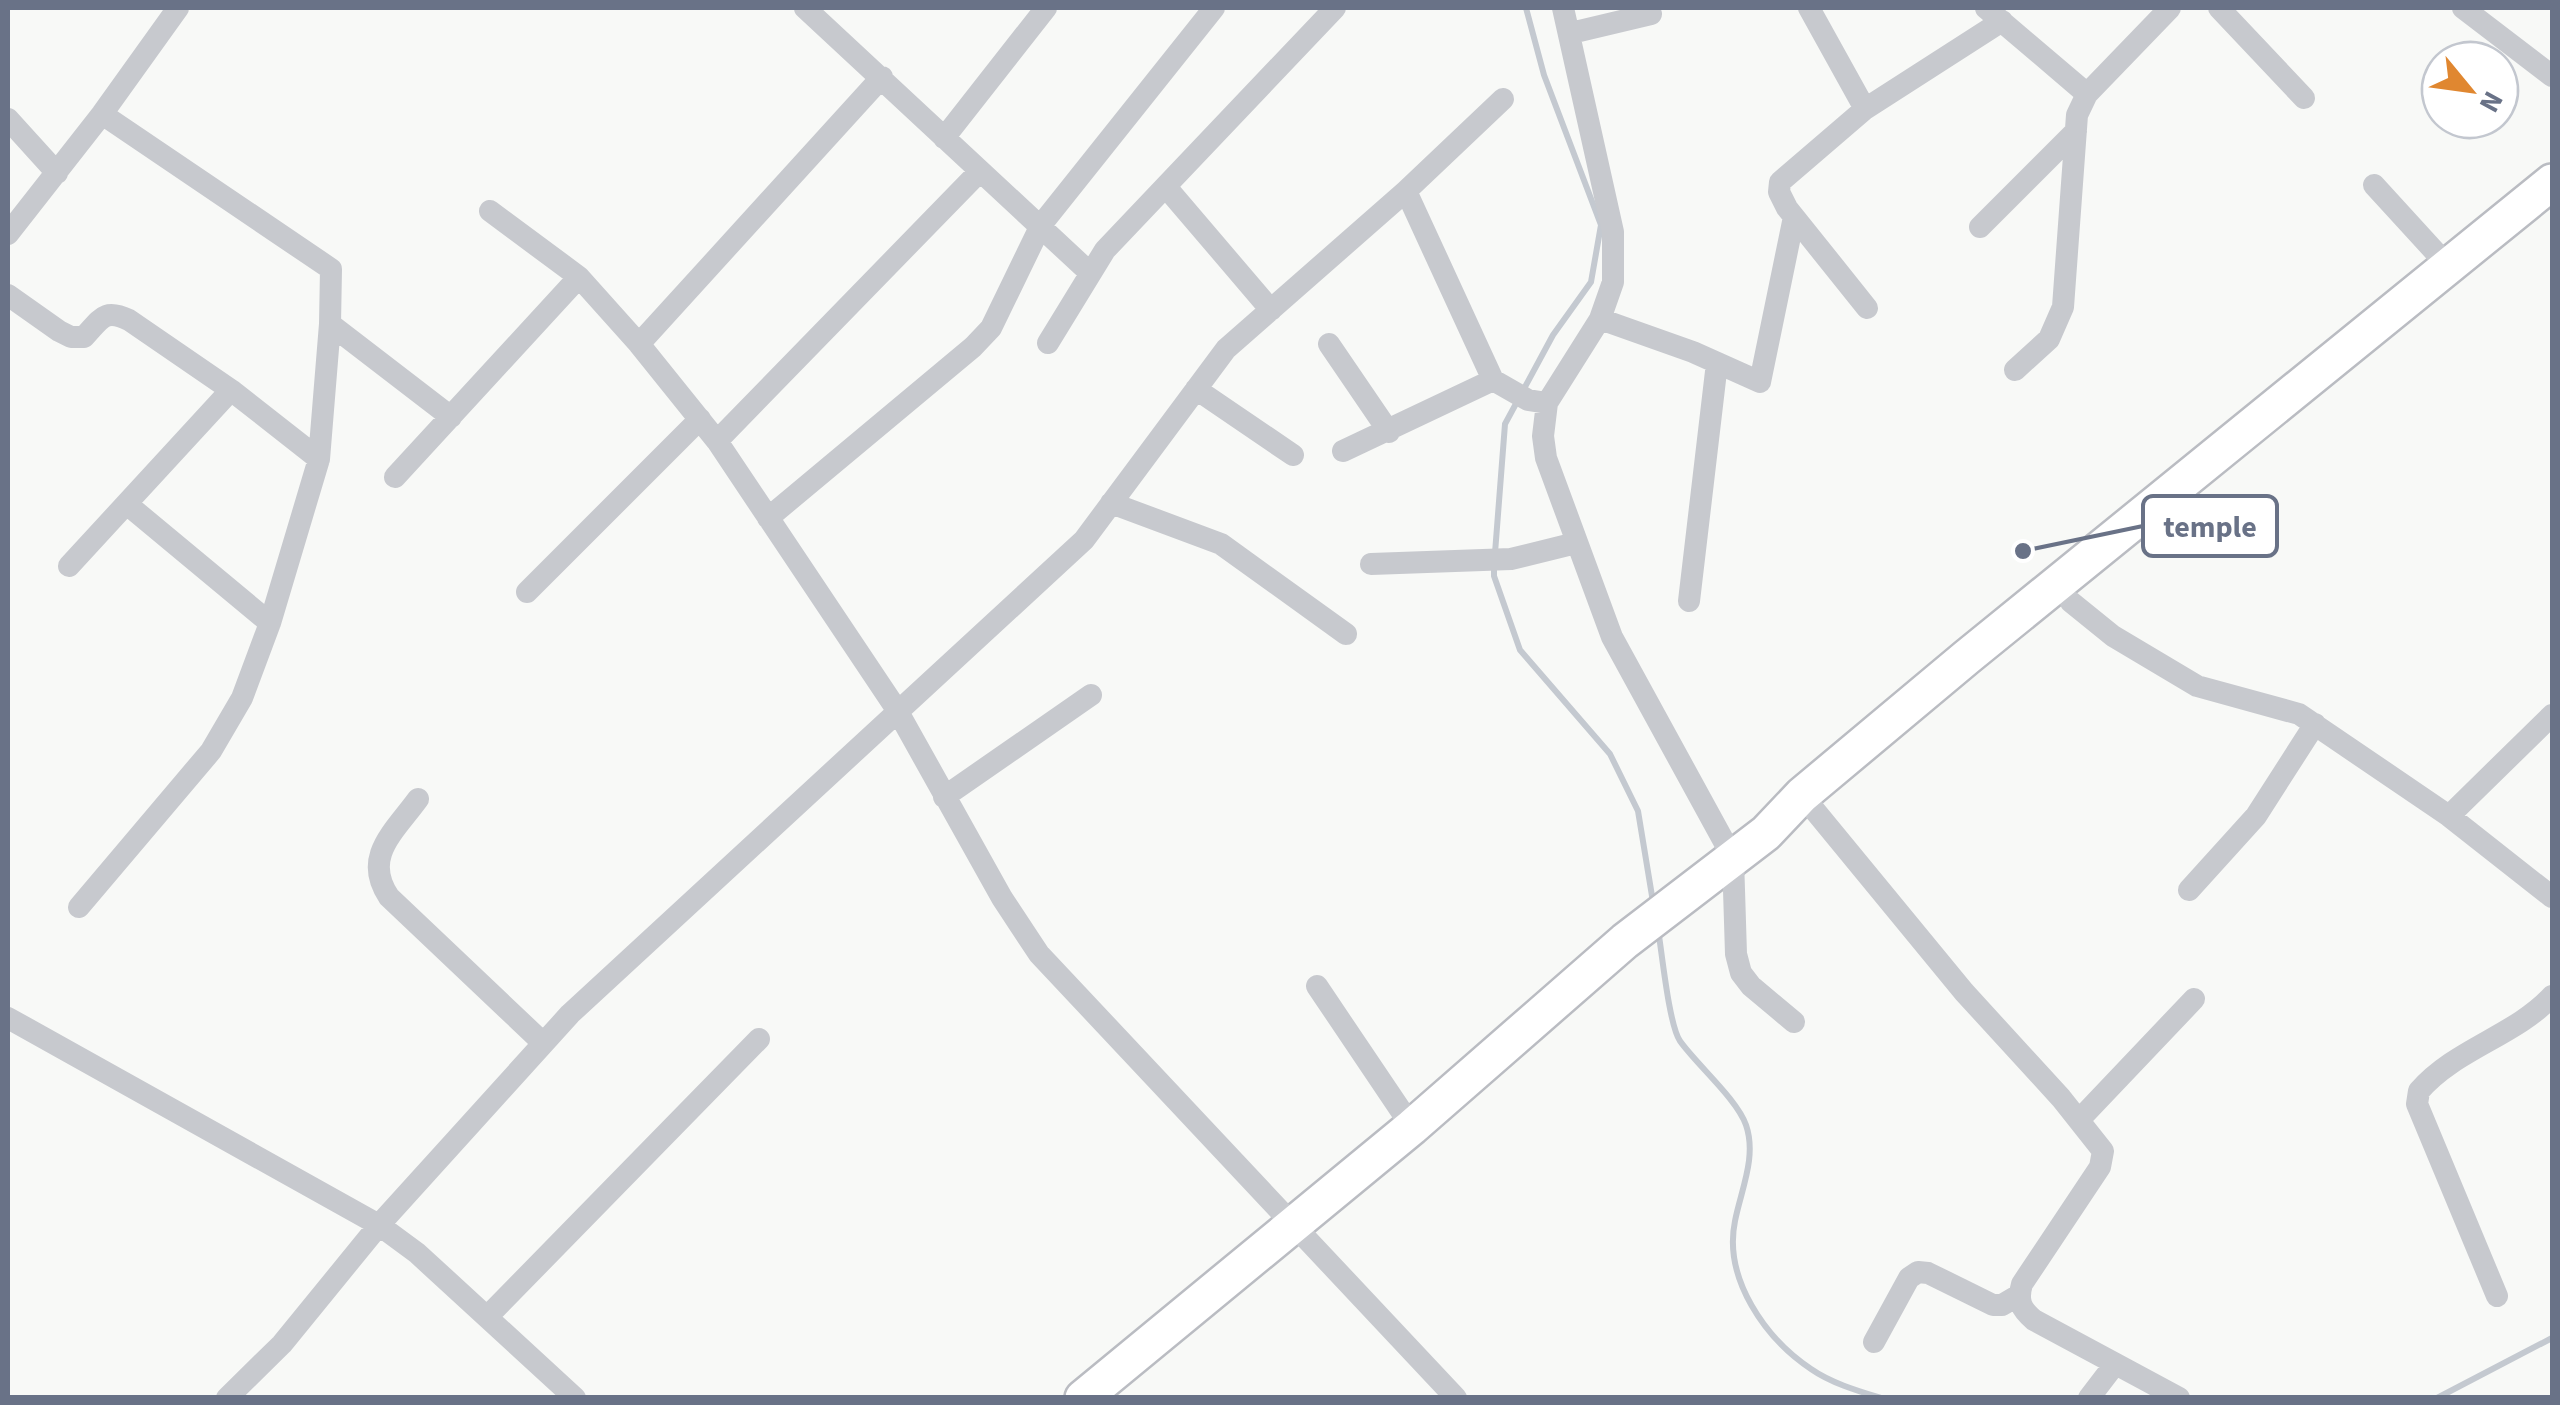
<svg xmlns="http://www.w3.org/2000/svg" width="2560" height="1405" viewBox="0 0 2560 1405" font-family="'Source Sans 3',sans-serif">
<style>
.lines{fill:none;stroke-linecap:round;stroke-linejoin:round}
.stream{stroke:#c4c9d0;stroke-width:6}
.primary-casing{stroke:#babcc2;stroke-width:40}
.minor{stroke:#c7c9ce;stroke-width:22}
.primary{stroke:#fff;stroke-width:35}
.leader{fill:none;stroke:#697287;stroke-width:4}
.callout-dot{fill:#697287;stroke:#fff;stroke-width:4}
.callout{fill:#fff;stroke:#697287;stroke-width:4}
.callout-label{font-size:30px;text-anchor:middle;font-weight:bold;fill:#697287}
</style>
<rect width="100%" height="100%" fill="#f8f9f7"/>
<g class="lines">
<path class="stream" d="M1495,553L1505,424L1553,335L1591,282L1601,225L1544,75L1526,8
M1494,565V576L1520,650L1610,754L1638,811L1653,902
M1658,929C1662,953 1669,1025 1680,1041C1697,1065 1737,1099 1746,1125C1757,1157 1741,1190 1735,1221C1723,1279 1766,1339 1811,1369C1831,1383 1858,1391 1881,1398
M2437,1398L2552,1338"/>
<g class="primary-casing">
<path id="primary" d="M1083,1398L1412,1127L1625,941L1766,833L1802,795L1967,657L2552,182"/>
</g>
<path class="minor" d="M805,8L1089,272
M1563,8L1613,232V282L1600,319L1547,403L1543,436L1546,458L1612,637L1733,858L1736,954L1741,973L1751,986L1794,1022
M1809,8L1865,109
M1986,8L2087,94
M2219,8L2304,98
M2463,8L2552,76
M1571,33L1651,14
M102,114L331,269L330,324
M8,119L57,173
M944,138L1046,8
M2374,185L2449,267
M1166,187L1271,310
M1406,191L1493,380L1528,400L1547,403
M490,211L579,277L639,344L717,441L897,710L1002,898L1039,954L1456,1398
M1980,227L2076,131
M8,234L102,114L178,8
M8,295L59,331L71,337H84C101,319 104,308 129,320L231,390L319,459
M1867,308L1787,208L1779,192L1780,182L1865,109L2002,21
M1600,319L1693,352L1760,382L1794,217
M1048,343L1105,250L1335,8
M639,344L882,77
M1329,344L1389,432
M2015,370L2049,339L2063,307L2077,115L2087,94L2170,8
M1196,389L1293,455
M717,441L980,171
M1343,451L1493,380
M395,477L579,277
M1111,503L1221,544L1346,634
M128,505L270,623
M768,518L973,347L991,328L1041,225L1214,8
M1371,564L1511,559L1576,543
M69,566L231,390
M527,592L700,419
M1689,601L1717,363
M2071,602L2113,636L2197,686L2299,714L2449,816L2552,897
M1802,795L1964,992L2061,1098L2103,1151L2100,1167L2022,1284C2017,1301 2021,1309 2034,1320L2179,1398
M944,797L1091,695
M418,799C394,832 362,857 389,897L543,1043
M2449,816L2552,715
M2189,890L2256,816L2315,724
M79,907L211,751L242,698L270,623L319,459L330,324L451,417
M1317,986L1412,1127
M8,1018L379,1225L417,1253L575,1398
M2079,1120L2194,999
M2497,1296L2417,1104L2419,1091C2455,1049 2515,1036 2552,996
M487,1317L759,1039
M1874,1342L1909,1278L1918,1272L1928,1273L1993,1305H2002L2019,1295
M227,1398L282,1344L379,1225L570,1014L1084,540L1226,349L1406,191L1503,99
M2089,1398L2115,1364"/>
<use href="#primary" class="primary"/>
</g>
<path class="leader" d="M2023 551L2143 526"/>
<circle class="callout-dot" cx="2023" cy="551" r="10"/>
<rect class="callout" x="2143" y="496" width="134" height="60" rx="10"/>
<g class="callout-label">
<text x="2210" y="537">temple</text>
</g>
<rect width="2560" height="1405" fill="none" stroke="#697287" stroke-width="20"/>
<g transform="translate(2470 90) rotate(119)"><circle r="48" fill="#ffffff" stroke="#c3c7cf" stroke-width="2.5"/>
<path d="M0-8L18 38L0 25L-18 38Z" fill="#e08730"/>
<text y="-15" font-size="28" font-weight="bold" text-anchor="middle" fill="#697287">N</text>
</g>
</svg>
